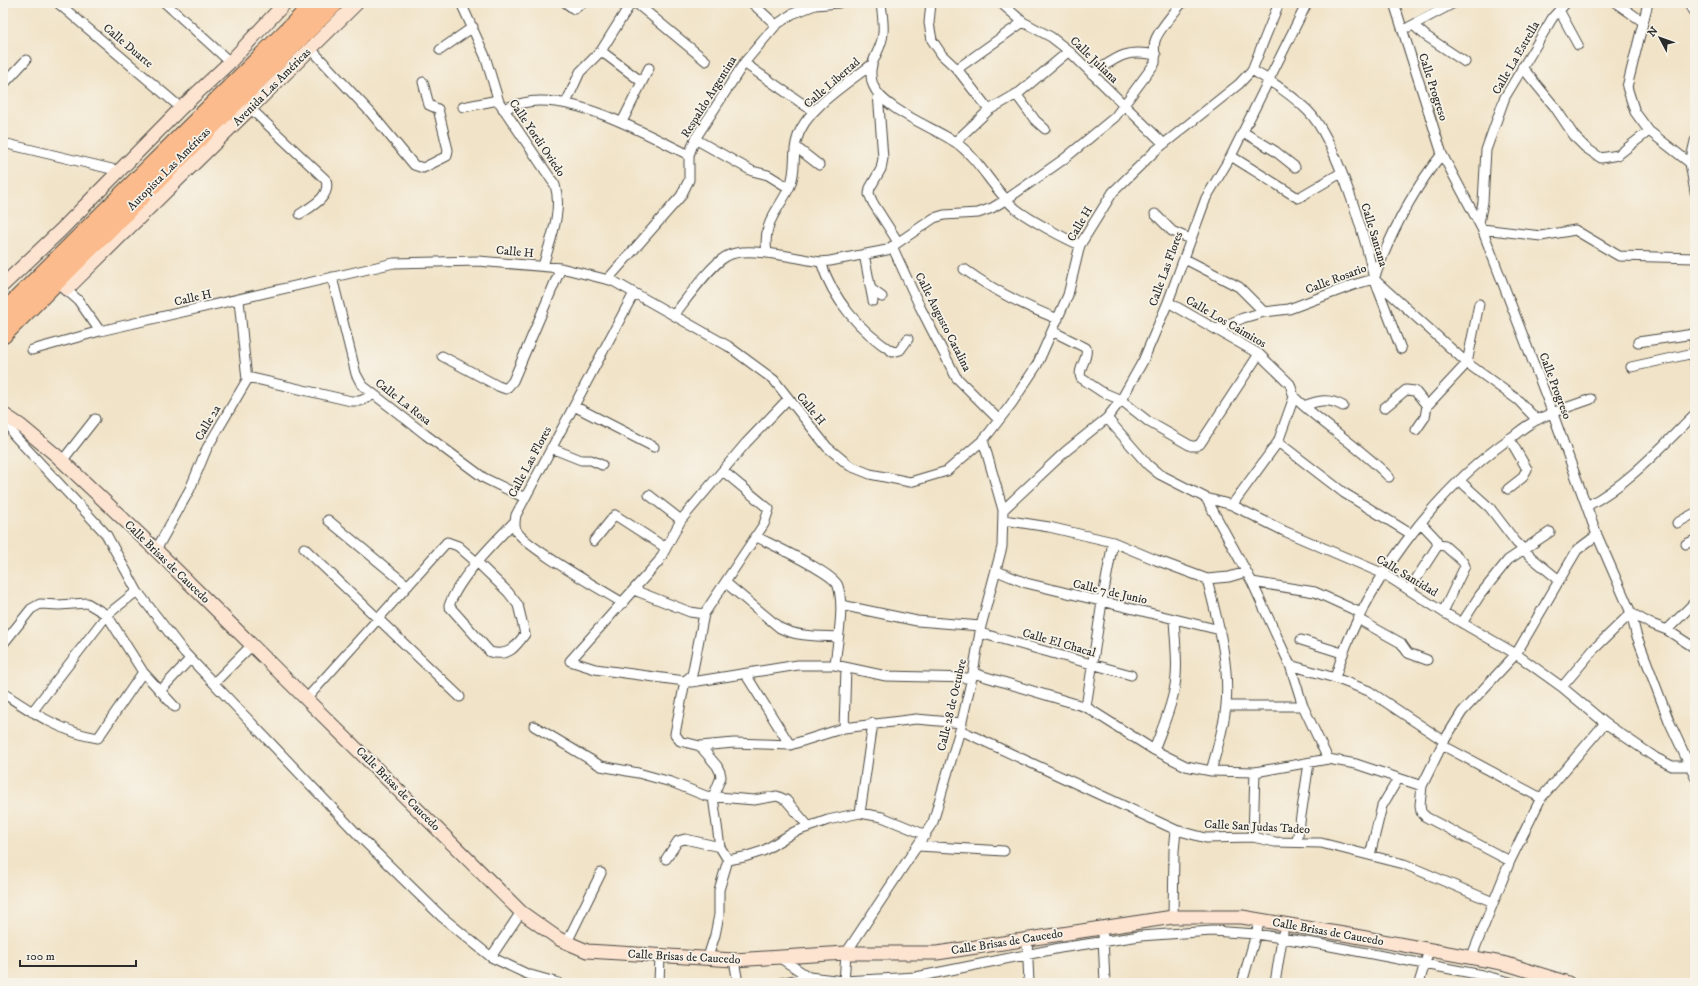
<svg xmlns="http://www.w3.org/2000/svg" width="1698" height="986" viewBox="0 0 1698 986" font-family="'IM FELL DW Pica',serif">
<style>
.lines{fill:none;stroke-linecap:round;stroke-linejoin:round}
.street-casing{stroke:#494742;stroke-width:11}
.secondary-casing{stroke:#494742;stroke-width:15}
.highway-casing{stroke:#494742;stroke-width:19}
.street{stroke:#fff;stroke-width:9}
.secondary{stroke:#fde4d1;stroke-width:13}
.highway{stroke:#fbbb8c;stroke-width:17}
.labels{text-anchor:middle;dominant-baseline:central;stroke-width:3.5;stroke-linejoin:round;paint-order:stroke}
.street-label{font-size:12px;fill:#2b2b2b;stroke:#f7f3e8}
</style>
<rect width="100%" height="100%" fill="#f7f3e8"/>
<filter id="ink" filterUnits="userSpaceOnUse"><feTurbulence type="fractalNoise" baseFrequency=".025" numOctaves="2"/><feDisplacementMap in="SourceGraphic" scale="8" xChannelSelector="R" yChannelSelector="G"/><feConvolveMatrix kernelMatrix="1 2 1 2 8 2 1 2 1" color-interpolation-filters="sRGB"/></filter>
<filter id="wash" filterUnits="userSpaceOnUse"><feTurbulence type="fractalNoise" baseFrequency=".012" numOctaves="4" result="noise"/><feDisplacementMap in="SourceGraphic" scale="16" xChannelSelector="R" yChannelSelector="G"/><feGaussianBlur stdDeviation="0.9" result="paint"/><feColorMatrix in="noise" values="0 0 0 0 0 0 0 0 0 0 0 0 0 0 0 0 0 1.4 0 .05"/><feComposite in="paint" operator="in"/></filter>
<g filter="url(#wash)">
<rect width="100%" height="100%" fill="#f1e3c7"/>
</g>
<g filter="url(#ink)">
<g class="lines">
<g class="street-casing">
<path id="street" d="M58,3L181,108
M165,3L230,62
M461,3L485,56L499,102L555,185C563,211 550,241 543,266
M566,3L574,9L583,3
M636,3L706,61
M752,3L776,25
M881,3C882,13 884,24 883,33C882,53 865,62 873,85C882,109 935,128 955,142C980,159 993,190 1016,209C1030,220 1064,238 1080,245
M931,3L929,23L932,40L942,55L957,69L989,110
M1001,3L1023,22L1051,37L1069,51L1164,144
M1394,3L1442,154L1482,229L1553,414L1597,535L1631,613L1636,634L1669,721L1695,777
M1616,3L1642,21
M1648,3L1627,87L1635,112L1649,131L1690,163
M1688,3L1695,14
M1559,10L1578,45
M1413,25L1426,36L1465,62
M1409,27L1454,3
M311,49L371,113L414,165L423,168L447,156L448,150L438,109L429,105L423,82
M440,50L473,27
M601,51L642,82
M744,63L813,111
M1522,67L1554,106L1575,137L1586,148L1601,158L1618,155L1649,131
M957,69L1023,22
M1252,70C1271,81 1292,95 1308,111C1336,139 1366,239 1374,279L1467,363L1518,400L1537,420
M1092,74C1118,57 1124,49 1156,55
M3,85L26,60
M878,93L883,158L881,169L870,188L869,194L873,203L898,242
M1016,94L1035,120L1045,129
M566,103L580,72L601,51L631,3
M463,107L498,100
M250,108L326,180C331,197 312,206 300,214
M503,109C514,105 526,101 538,101C584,99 648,135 689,155
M622,122L649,68
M1243,132L1275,151L1295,167
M695,139L752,171L768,175L789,188
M1695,141L1690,163L1695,192
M955,142L989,110L1020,92L1069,51
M3,143L120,171
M796,147L819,165
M1231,156L1298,198L1341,173
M1155,214L1172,231L1190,239
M1479,223L1483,202L1486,150L1505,97L1553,17L1566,3
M1482,229L1541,236L1575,230L1619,256L1695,258
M892,246L920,307L956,377L999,420
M767,253C762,222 778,212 790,186C797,169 792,155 797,139C805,109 848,83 871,65
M864,254L873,301
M1185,259L1239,287L1264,312
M821,262C833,300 860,331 893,352L900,350L908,339
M964,269C993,290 1024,306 1058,319
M332,277L356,374L362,385L426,435L484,478L525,498
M608,279L681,196L689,180V155L695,139L744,63L776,25L792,14L815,5L839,3
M1375,281L1401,349
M63,287L78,300L100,331
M871,289L882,297
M1168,302L1259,354L1290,384L1294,397L1278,442L1232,505
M674,315C686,300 711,264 727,256C747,245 799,259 821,262L830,261L887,250L934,218L944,215L978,213L992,208L1007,199L1064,159L1115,117L1155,63C1156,55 1153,49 1155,41C1158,30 1174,13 1182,3
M1217,329L1243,318L1264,312L1289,309L1356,284L1374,279C1390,235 1412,191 1442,154
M1052,331L1086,348C1089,359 1077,368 1081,378L1102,392L1121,400L1149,422L1191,446H1196L1200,444L1259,354
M1695,331V364
M1638,342L1694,334
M32,350L100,331L394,263L478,261L561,268L613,281L728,346L774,380L827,447L850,466L870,474L910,482L947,471L983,440L989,433L1012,403L1037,365L1068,295L1080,245L1113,192L1155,151L1239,84L1252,70L1279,3
M442,356L498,386L506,389L513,381L561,268
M1631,367L1694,353
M247,377L351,401H360L373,395
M1294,397C1324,426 1360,447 1389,477
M788,399L746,443L681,520L659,561L570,661L595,669L692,682L798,665H835L886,676L972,678
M574,406L654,447
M1304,406C1319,400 1329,398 1343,406
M1427,406L1467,363L1479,304
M1384,408L1406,390L1415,391L1427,406L1425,417L1416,430
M9,418L13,434L106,534L137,591L184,652L363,840L442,917L491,957L527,974L559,983
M1107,418L1148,465L1159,474L1206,498L1232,505L1284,531L1384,574L1443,612L1516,654L1562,687L1605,723L1656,758L1672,766H1690
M1278,442L1344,493L1411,534
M551,448L581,460H591L602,465
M62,461L95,419
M1460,481L1490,508L1516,542L1531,557L1559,580
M1508,489L1522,478L1527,469L1509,438
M649,495L681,520
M1206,498L1252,582L1290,665L1303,706L1328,759
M1587,506C1630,483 1661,447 1695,414
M1003,510L1066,451L1107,418L1121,400L1143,361L1168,302L1206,198L1231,156L1307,3
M328,520L408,586
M1004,520L1049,527L1113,542L1156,560L1207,579L1229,577L1246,572
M1421,523L1436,539L1438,545
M1677,523L1695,513
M755,536C770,544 834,573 838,586C845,608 837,643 835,665
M594,541L615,515L666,548
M1686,544L1695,540
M1438,545L1445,546L1463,562L1465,566L1443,612
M304,548L460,697
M156,550L190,489L207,448L247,380L239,300
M997,571L1026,583L1220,630
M1207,579C1217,619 1230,663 1226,705C1224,728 1217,749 1211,771
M1252,582L1315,592L1361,613
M726,583L780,628C798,637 818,636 838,637
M634,590L690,612L704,614L764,524L769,509L723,471
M1409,590L1438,545
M623,603C604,591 523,546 516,530C514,525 515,520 516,515L634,293
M841,605L917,621L981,626
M704,614L692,675L685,681L675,734L680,741L700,746L717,766L720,772L721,777L713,797L720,847L728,860
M1358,619L1401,643L1408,653L1427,660
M1462,623L1480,595L1508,560L1550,532
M1667,630L1695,602
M980,633L1131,675
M1301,640L1342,653
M3,644L31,609L40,604L59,605L87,603L107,615L143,672L175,707
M1290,665L1335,678L1369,691L1444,741
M973,673L1086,707L1154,750L1186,766L1211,771L1255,772L1328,759L1356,764L1422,786
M746,675L790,745
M1335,678C1361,588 1435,490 1512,437C1520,431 1528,424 1537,420C1553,411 1573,406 1591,399
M214,683L252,645
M1562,687L1594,649L1631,613L1649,623L1667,630L1695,648
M160,691L190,659
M3,693C32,712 63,733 98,738L143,672
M307,698L447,542L458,546L474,560L477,562L508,592L518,605L525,634C515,648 508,657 490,652L449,606C459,577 494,543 515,521
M1226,706H1303
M1086,707L1102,602L1113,542
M32,712L107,615L137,591
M534,726L601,766L638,773L671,782L706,796L754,800L777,796L786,800L809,827
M844,728L846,668
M960,730L1176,830L1206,838L1253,837L1275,842L1321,843L1404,864L1493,902
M1442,745L1541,798
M700,746L734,743L790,745L844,728L916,719L962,723
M1154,750C1161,731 1170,711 1174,691C1179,668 1175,642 1174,619
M860,813L873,723
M1253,837L1255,772
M1297,842L1309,763
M918,846L1004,851
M1370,855L1382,806L1398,779
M666,859L678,841L685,839L720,847
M1510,861L1426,817L1421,812L1420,805L1422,786L1444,741L1462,712L1516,654L1577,550L1597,535
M1173,917L1174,851L1176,830
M1103,936L1105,983
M1027,939L1029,983
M567,942L601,873
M491,957L521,912
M708,957L715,935L719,915V890L728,860L744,857L763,851L794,832L828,820L860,813L882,817L926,835
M780,958L809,977L843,981L916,977L1060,948L1140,936L1212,931L1256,934L1325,945L1482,975L1514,983
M1471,958L1510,861L1541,798L1605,723
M734,960L738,983
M659,983L660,956
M781,983L809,977
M844,983L846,953L933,822L960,730L973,673L981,626L1002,547L1003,510L983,440
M1242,983L1260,920
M1275,983L1283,933
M1419,983L1429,950"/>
</g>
<g class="secondary-casing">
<path id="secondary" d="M3,285L61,230L181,108L230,62L285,3
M67,289L357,3
M3,414L21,426L57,456L156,550L521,912L559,939L587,951L734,960L846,953H937L1173,917H1242L1355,936L1507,964L1568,983"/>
</g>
<g class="highway-casing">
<path id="highway" d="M3,313L315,3
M3,335L335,3"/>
</g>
<use href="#street" class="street"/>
<use href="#secondary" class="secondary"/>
<use href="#highway" class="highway"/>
</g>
</g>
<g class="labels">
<g class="street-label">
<text transform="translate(128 46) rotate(40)">Calle Duarte</text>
<text transform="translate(1516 58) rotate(-60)">Calle La Estrella</text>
<text transform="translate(1094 60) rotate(44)">Calle Juliana</text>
<text transform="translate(832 83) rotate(-41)">Calle Libertad</text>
<text transform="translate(272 87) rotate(-45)">Avenida Las Américas</text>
<text transform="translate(1433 87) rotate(72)">Calle Progreso</text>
<text transform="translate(709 97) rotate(-58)">Respaldo Argentina</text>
<text transform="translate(537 138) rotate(56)">Calle Yordi Oviedo</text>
<text transform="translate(169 169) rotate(-45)">Autopista Las Américas</text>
<text transform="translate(1080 224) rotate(-60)">Calle H</text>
<text transform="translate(1374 235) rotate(73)">Calle Santana</text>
<text transform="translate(515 252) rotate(5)">Calle H</text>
<text transform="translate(1166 269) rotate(-70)">Calle Las Flores</text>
<text transform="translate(1336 279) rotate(-21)">Calle Rosario</text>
<text transform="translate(193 298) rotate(-13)">Calle H</text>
<text transform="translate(943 322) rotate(63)">Calle Augusto Catalina</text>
<text transform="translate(1226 322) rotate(30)">Calle Los Caimitos</text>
<text transform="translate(1555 386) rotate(69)">Calle Progreso</text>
<text transform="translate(403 402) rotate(38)">Calle La Rosa</text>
<text transform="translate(811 409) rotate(51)">Calle H</text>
<text transform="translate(208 423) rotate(-60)">Calle 2a</text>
<text transform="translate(530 462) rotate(-62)">Calle Las Flores</text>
<text transform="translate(167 562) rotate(44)">Calle Brisas de Caucedo</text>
<text transform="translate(1407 576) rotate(31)">Calle Santidad</text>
<text transform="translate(1110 592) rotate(13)">Calle 7 de Junio</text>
<text transform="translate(1059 643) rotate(16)">Calle El Chacal</text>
<text transform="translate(952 705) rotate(-77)">Calle 28 de Octubre</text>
<text transform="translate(398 789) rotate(45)">Calle Brisas de Caucedo</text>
<text transform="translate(1257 827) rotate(3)">Calle San Judas Tadeo</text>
<text transform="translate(1328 932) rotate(10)">Calle Brisas de Caucedo</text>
<text transform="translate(1007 942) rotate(-9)">Calle Brisas de Caucedo</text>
<text transform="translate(684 957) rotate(3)">Calle Brisas de Caucedo</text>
</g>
</g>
<rect width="1698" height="986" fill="none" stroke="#f7f3e8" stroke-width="16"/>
<g transform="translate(1660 38) rotate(311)" stroke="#f7f3e8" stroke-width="3" paint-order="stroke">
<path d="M0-3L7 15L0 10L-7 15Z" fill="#2b2b2b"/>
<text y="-6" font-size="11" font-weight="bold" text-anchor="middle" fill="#2b2b2b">N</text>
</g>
<path d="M20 960v6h116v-6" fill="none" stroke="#2b2b2b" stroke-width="2"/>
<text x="26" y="960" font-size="12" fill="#2b2b2b" stroke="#f7f3e8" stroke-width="3" paint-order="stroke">100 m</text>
</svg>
